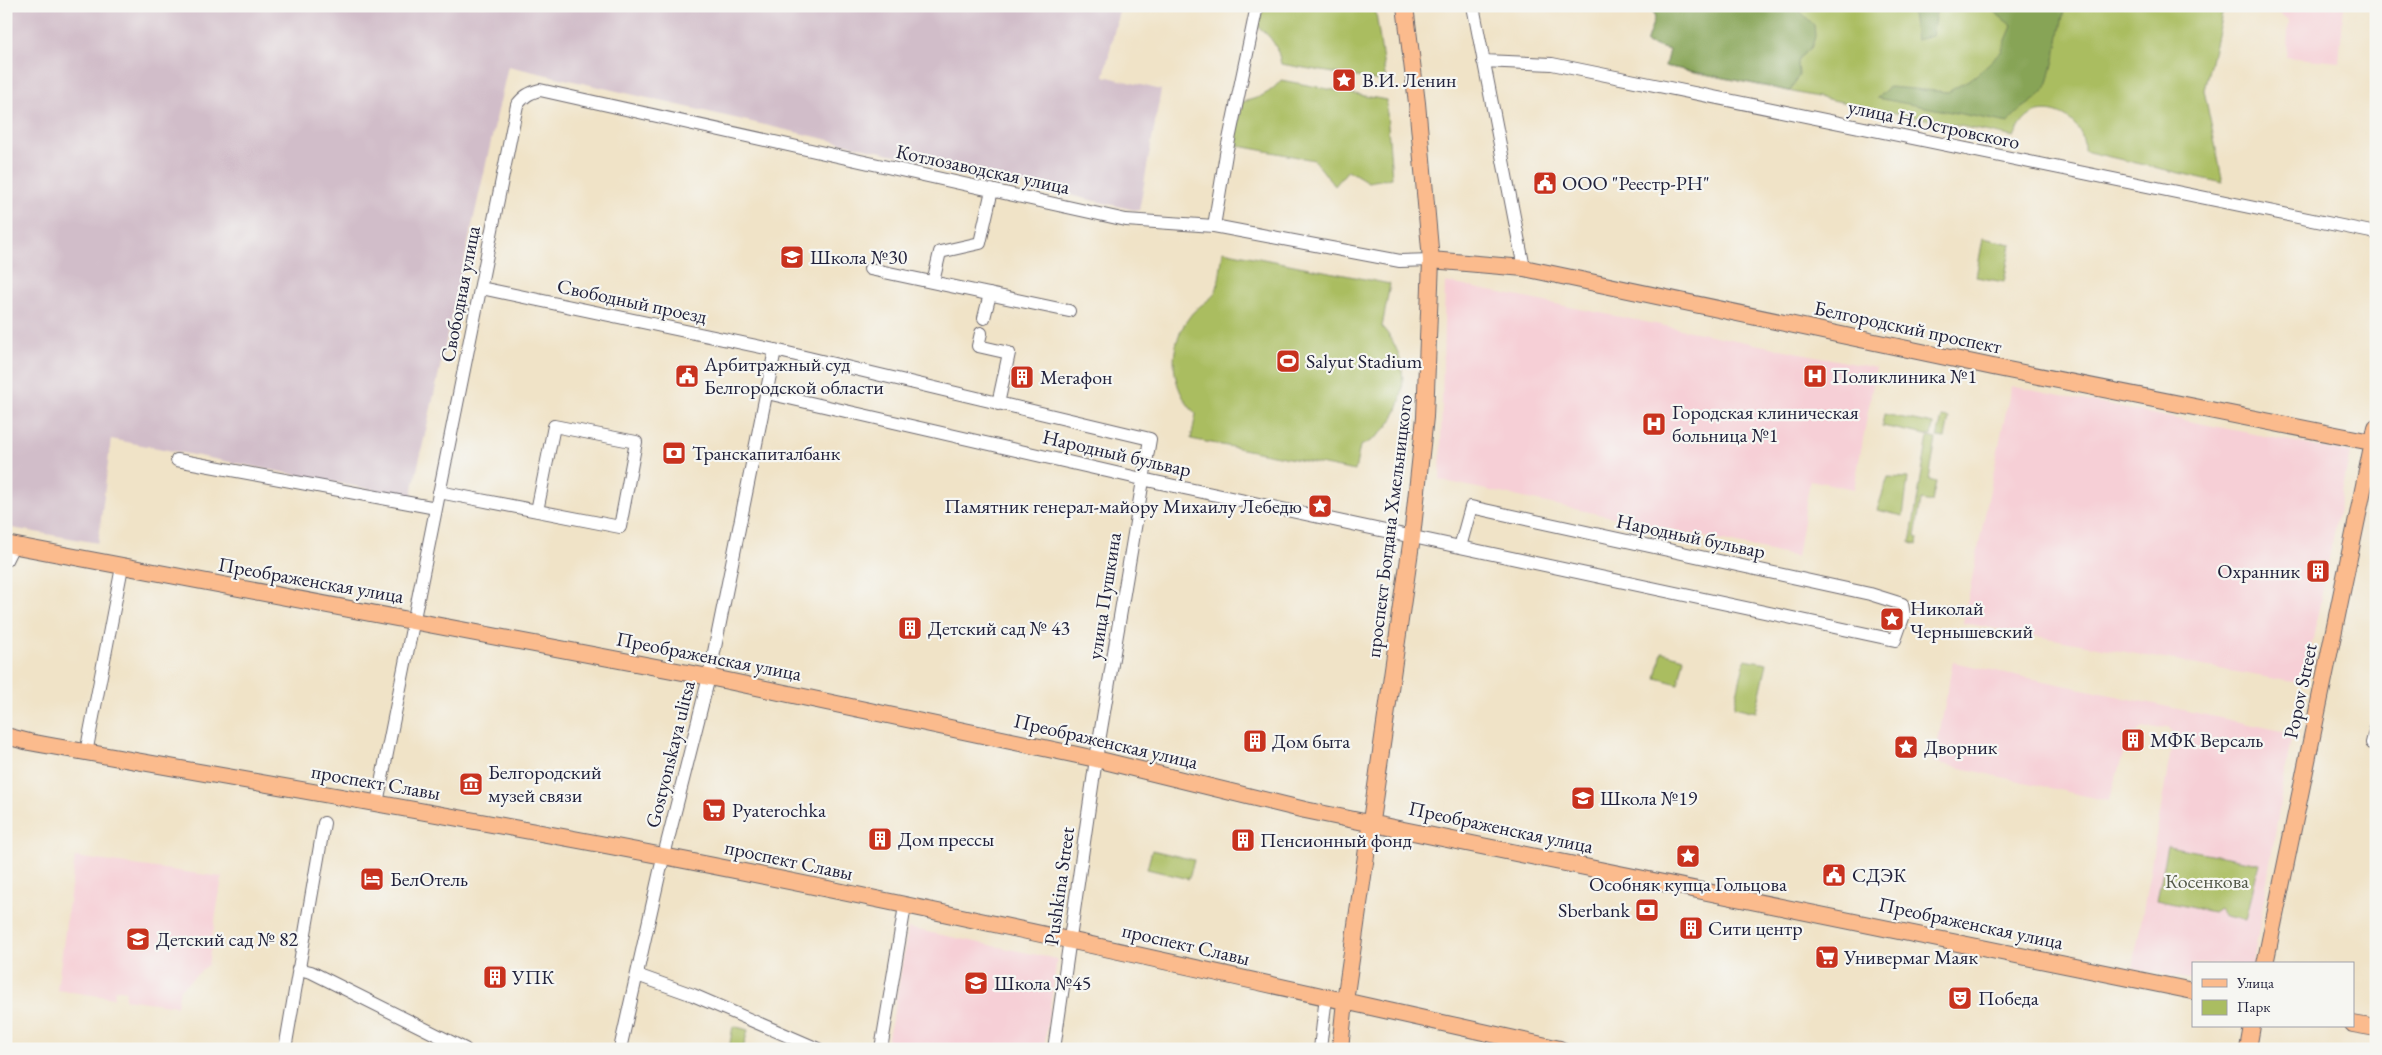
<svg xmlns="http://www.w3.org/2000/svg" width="2382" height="1055" viewBox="0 0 2382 1055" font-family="'EB Garamond',serif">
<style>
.built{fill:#f6cfd6}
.industrial{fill:#d1bdc9}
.green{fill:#aabd61;stroke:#66704e}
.forest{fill:#87a457;stroke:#546349}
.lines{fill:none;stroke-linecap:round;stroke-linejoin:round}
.minor-casing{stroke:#6a666c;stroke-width:14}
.major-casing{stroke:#6a666c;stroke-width:18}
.minor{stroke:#fff;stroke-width:12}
.major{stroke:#fbbb8d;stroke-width:16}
.labels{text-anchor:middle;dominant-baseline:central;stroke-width:4.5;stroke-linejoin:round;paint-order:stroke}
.poi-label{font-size:20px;fill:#22223b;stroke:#f6f6f2;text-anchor:start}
.street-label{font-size:20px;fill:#22223b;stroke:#f6f6f2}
.park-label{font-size:20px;fill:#525848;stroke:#f6f6f2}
</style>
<rect width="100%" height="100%" fill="#f6f6f2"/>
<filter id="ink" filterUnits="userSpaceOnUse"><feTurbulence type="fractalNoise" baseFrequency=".02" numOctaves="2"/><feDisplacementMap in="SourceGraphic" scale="10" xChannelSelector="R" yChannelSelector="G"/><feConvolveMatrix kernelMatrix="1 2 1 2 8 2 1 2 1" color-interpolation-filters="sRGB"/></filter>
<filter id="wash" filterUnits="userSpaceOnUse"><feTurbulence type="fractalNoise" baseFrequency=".0096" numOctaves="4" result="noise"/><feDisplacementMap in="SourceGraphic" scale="20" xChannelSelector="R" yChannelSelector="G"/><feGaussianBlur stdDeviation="1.12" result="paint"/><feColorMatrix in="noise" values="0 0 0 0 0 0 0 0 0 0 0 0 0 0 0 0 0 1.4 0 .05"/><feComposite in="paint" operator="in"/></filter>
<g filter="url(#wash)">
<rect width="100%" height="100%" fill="#f0e3c7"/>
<path class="built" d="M2247,6H2344L2339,62L2286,57L2289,21L2277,11Z
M1445,282L1876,368L1854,489L1810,480L1797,557L1440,480Z
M2011,386L2350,453L2304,684L1963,623Z
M1953,662L2292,733L2253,964H2193V980L2133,968L2174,733L2168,727L2141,728L2127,743L2108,801L1934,762Z
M75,857L222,877L208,965L180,989L177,1006L125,999L126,991L115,989L114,998L57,990Z
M908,928L1057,959L1044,1049H885L895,1007Z"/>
<path class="industrial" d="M6,6H1120L1104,76L1161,90L1139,211L508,66L411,497L111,439L98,543L6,527Z"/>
<path class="green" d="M1263,6H1375L1386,82L1281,64C1278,47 1272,37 1258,27Z
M1652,6H2224L2204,90L2223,183L2084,151C2086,127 2062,107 2038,112C2026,115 2019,126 2014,137L1665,66L1669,50L1646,43L1655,17Z
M1281,80L1386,100L1392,178L1368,182L1348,170L1335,186L1314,160L1234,145L1242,102C1259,98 1270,94 1281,80Z
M1983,238L2011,244L2004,282L1976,277Z
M1223,251L1390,284L1382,327C1416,363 1408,428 1360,446L1355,471L1191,439L1196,414C1169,388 1167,345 1190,316C1195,308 1212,299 1215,293C1220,281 1221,264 1223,251Z
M1884,414L1933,424L1931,436L1882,426Z
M1942,417L1949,418L1945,438L1937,437Z
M1928,437L1936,439L1929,480L1936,482L1932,502L1921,500L1915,537L1918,538L1917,545L1910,543Z
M1888,477L1908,478L1903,516L1877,510Z
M1662,652L1684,658L1678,684L1656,678Z
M1745,659L1767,663L1756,712L1734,707Z
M2168,846L2259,863L2246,920L2225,916L2219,908L2213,912L2157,900Z
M1152,850L1194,860L1189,879L1147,869Z
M733,1026L748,1030L743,1049H729Z"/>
<path class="forest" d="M1652,6H1795L1814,25L1815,36L1812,47L1799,58L1798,63L1799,75L1790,91L1665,66L1669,50L1646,43L1655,17Z
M1911,6H1937L1932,36L1916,40Z
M1987,6H2065C2061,23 2052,78 2045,89C2035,104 2017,107 2009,123L1877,98L1889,87L1948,92L1975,76L2001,52L2012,26Z"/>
</g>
<g filter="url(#ink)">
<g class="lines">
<g class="minor-casing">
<path id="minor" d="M1473,6L1524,268
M1483,61L1552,64L2376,233
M1214,226L1226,154L1257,6
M870,269L1069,311
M933,282L940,252L980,243L992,190
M481,288L775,350L1150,439L1096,759L1054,1049
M984,318L990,294
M981,333L978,346L1009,353L998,404
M767,393L1142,479L1895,640L1904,615L1902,604L1870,594L1471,507L1460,547
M177,460L436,508
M439,492L620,527L636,442L554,426L537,511
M6,560L13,546
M2376,727L2372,743H2376
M86,753L122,567
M377,803L517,105C524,96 529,93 540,90L1126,220L1214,226L1400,261L1431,260
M298,969L311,972L465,1049
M637,975L693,995L818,1049
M285,1049L324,823
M620,1049L660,871L709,677L775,350
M881,1049L905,906
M1320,1049L1326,996"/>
</g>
<g class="major-casing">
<path id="major" d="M1431,260L1524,268L1993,367L2376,443
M6,544L709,677L1096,759L1305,810L2193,991
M6,736L29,742C241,780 452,815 663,856C963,914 1261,983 1560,1049
M2265,964L2376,427
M2353,1024L2376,1028
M1340,1049L1345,1001L1412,537L1425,417L1431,260L1417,103L1405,6
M2248,1049L2252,1026"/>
</g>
<use href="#minor" class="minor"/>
<use href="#major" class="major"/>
</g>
</g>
<defs>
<g id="sight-square" transform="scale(1.25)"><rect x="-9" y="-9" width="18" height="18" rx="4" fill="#c8321e" stroke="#f6f6f2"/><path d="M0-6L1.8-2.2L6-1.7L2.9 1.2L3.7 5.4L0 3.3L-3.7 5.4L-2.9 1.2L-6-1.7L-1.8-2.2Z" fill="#fff"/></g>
<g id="civic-square" transform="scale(1.25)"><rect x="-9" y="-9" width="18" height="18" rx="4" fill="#c8321e" stroke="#f6f6f2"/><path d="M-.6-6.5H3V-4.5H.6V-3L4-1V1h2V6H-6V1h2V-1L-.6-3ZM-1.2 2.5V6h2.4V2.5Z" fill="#fff"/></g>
<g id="school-square" transform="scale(1.25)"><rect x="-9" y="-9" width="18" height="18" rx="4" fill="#c8321e" stroke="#f6f6f2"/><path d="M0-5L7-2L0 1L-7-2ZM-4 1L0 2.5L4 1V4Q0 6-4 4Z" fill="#fff"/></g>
<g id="stadium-square" transform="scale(1.25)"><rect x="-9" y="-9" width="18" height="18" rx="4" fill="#c8321e" stroke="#f6f6f2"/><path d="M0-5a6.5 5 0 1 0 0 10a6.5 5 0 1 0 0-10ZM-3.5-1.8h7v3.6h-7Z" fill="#fff"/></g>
<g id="hospital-square" transform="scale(1.25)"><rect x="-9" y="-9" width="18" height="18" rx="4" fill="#c8321e" stroke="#f6f6f2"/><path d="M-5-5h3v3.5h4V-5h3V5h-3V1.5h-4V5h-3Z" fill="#fff"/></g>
<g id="building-square" transform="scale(1.25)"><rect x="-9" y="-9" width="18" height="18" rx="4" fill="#c8321e" stroke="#f6f6f2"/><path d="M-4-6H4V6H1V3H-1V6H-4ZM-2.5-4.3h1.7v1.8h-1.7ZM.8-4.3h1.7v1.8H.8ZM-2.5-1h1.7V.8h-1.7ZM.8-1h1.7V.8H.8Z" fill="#fff"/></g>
<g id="bank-square" transform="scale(1.25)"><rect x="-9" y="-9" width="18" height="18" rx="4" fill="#c8321e" stroke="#f6f6f2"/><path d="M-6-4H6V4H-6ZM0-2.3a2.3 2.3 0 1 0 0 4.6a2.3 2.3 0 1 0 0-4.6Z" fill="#fff"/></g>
<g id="museum-square" transform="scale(1.25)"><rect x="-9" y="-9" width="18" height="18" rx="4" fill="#c8321e" stroke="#f6f6f2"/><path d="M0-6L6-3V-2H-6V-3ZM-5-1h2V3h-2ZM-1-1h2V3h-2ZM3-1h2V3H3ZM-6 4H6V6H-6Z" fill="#fff"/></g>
<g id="supermarket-square" transform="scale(1.25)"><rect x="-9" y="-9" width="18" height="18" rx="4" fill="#c8321e" stroke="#f6f6f2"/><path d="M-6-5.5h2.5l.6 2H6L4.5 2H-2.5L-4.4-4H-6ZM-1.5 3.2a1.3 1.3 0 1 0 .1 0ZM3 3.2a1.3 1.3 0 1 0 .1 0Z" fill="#fff"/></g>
<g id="hotel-square" transform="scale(1.25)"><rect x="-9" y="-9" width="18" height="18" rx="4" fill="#c8321e" stroke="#f6f6f2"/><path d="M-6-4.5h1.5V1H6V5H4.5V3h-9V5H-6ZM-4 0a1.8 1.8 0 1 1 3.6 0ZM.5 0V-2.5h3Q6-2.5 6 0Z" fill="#fff"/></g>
<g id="theatre-square" transform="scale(1.25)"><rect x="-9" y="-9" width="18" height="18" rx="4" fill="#c8321e" stroke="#f6f6f2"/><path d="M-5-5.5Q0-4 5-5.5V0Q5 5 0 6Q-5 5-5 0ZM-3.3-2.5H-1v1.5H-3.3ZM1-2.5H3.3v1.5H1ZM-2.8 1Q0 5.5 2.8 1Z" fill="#fff"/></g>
</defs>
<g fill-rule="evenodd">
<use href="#sight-square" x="1344" y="80"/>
<use href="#civic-square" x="1545" y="183"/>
<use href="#school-square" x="792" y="257"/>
<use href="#stadium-square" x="1288" y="361"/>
<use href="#civic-square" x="687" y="376"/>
<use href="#hospital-square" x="1815" y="376"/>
<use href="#building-square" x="1022" y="377"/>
<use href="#hospital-square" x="1654" y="424"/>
<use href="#bank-square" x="674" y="453"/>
<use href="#sight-square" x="1320" y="506"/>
<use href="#building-square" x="2318" y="571"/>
<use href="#sight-square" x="1892" y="619"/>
<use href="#building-square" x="910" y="628"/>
<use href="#building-square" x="2133" y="740"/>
<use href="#building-square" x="1255" y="741"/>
<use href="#sight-square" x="1906" y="747"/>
<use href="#museum-square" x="471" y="784"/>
<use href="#school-square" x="1583" y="798"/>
<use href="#supermarket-square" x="714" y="810"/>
<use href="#building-square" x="880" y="839"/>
<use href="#building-square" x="1243" y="840"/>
<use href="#sight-square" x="1688" y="856"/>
<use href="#civic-square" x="1834" y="875"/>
<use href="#hotel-square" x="372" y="879"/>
<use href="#bank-square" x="1647" y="910"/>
<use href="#building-square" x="1691" y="928"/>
<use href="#school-square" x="138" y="939"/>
<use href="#supermarket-square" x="1827" y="957"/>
<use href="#building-square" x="495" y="977"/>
<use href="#school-square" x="976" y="983"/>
<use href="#theatre-square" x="1960" y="998"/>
</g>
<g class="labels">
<g class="poi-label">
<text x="1362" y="80">В.И. Ленин</text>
<text x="1562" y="183">ООО "Реестр-РН"</text>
<text x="810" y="257">Школа №30</text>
<text x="1306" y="361">Salyut Stadium</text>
<text x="704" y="364">Арбитражный суд<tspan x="704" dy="23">Белгородской области</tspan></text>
<text x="1832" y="376">Поликлиника №1</text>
<text x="1040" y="377">Мегафон</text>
<text x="1672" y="412">Городская клиническая<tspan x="1672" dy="23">больница №1</tspan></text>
<text x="692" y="453">Транскапиталбанк</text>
<text x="1302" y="506" text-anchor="end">Памятник генерал-майору Михаилу Лебедю</text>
<text x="2300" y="571" text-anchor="end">Охранник</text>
<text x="1910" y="608">Николай<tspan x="1910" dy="23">Чернышевский</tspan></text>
<text x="928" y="628">Детский сад № 43</text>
<text x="2150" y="740">МФК Версаль</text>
<text x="1272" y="741">Дом быта</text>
<text x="1924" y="747">Дворник</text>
<text x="488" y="772">Белгородский<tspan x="488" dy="23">музей связи</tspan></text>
<text x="1600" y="798">Школа №19</text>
<text x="732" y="810">Pyaterochka</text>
<text x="898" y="839">Дом прессы</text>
<text x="1260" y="840">Пенсионный фонд</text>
<text x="1852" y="875">СДЭК</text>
<text x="390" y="879">БелОтель</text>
<text x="1688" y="884" text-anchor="middle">Особняк купца Гольцова</text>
<text x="1630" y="910" text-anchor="end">Sberbank</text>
<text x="1708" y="928">Сити центр</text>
<text x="156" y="939">Детский сад № 82</text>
<text x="1844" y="957">Универмаг Маяк</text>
<text x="512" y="977">УПК</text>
<text x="994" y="983">Школа №45</text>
<text x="1978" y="998">Победа</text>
</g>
<g class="street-label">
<text transform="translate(1934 124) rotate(12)">улица Н.Островского</text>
<text transform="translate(983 169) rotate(12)">Котлозаводская улица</text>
<text transform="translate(460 294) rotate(-79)">Свободная улица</text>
<text transform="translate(632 301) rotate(12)">Свободный проезд</text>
<text transform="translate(1908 327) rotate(12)">Белгородский проспект</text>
<text transform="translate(1117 453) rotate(13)">Народный бульвар</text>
<text transform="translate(1389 526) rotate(-83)">проспект Богдана Хмельницкого</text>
<text transform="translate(1691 536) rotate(12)">Народный бульвар</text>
<text transform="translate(311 580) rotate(10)">Преображенская улица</text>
<text transform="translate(1104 596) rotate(-81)">улица Пушкина</text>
<text transform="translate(709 656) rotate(11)">Преображенская улица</text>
<text transform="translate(2300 691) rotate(-78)">Popov Street</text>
<text transform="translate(1106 741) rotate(13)">Преображенская улица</text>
<text transform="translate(670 754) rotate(-76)">Gostyonskaya ulitsa</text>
<text transform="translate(376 782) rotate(10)">проспект Славы</text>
<text transform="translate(1501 827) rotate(12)">Преображенская улица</text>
<text transform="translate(789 860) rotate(12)">проспект Славы</text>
<text transform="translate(1059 886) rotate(-82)">Pushkina Street</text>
<text transform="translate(1971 923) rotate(12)">Преображенская улица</text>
<text transform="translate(1186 944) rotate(13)">проспект Славы</text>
</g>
<g class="park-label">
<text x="2207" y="881">Косенкова</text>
</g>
</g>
<rect width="2382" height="1055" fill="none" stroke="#f6f6f2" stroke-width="25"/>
<rect x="2192" y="962" width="162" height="65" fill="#f6f6f2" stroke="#a1a1a9"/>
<rect x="2202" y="979" width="25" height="8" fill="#fbbb8d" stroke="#a1a1a9"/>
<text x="2237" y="988" font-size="15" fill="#22223b">Улица</text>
<rect x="2202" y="1000" width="25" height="15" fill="#aabd61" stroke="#a1a1a9"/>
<text x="2237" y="1012" font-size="15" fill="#22223b">Парк</text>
</svg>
